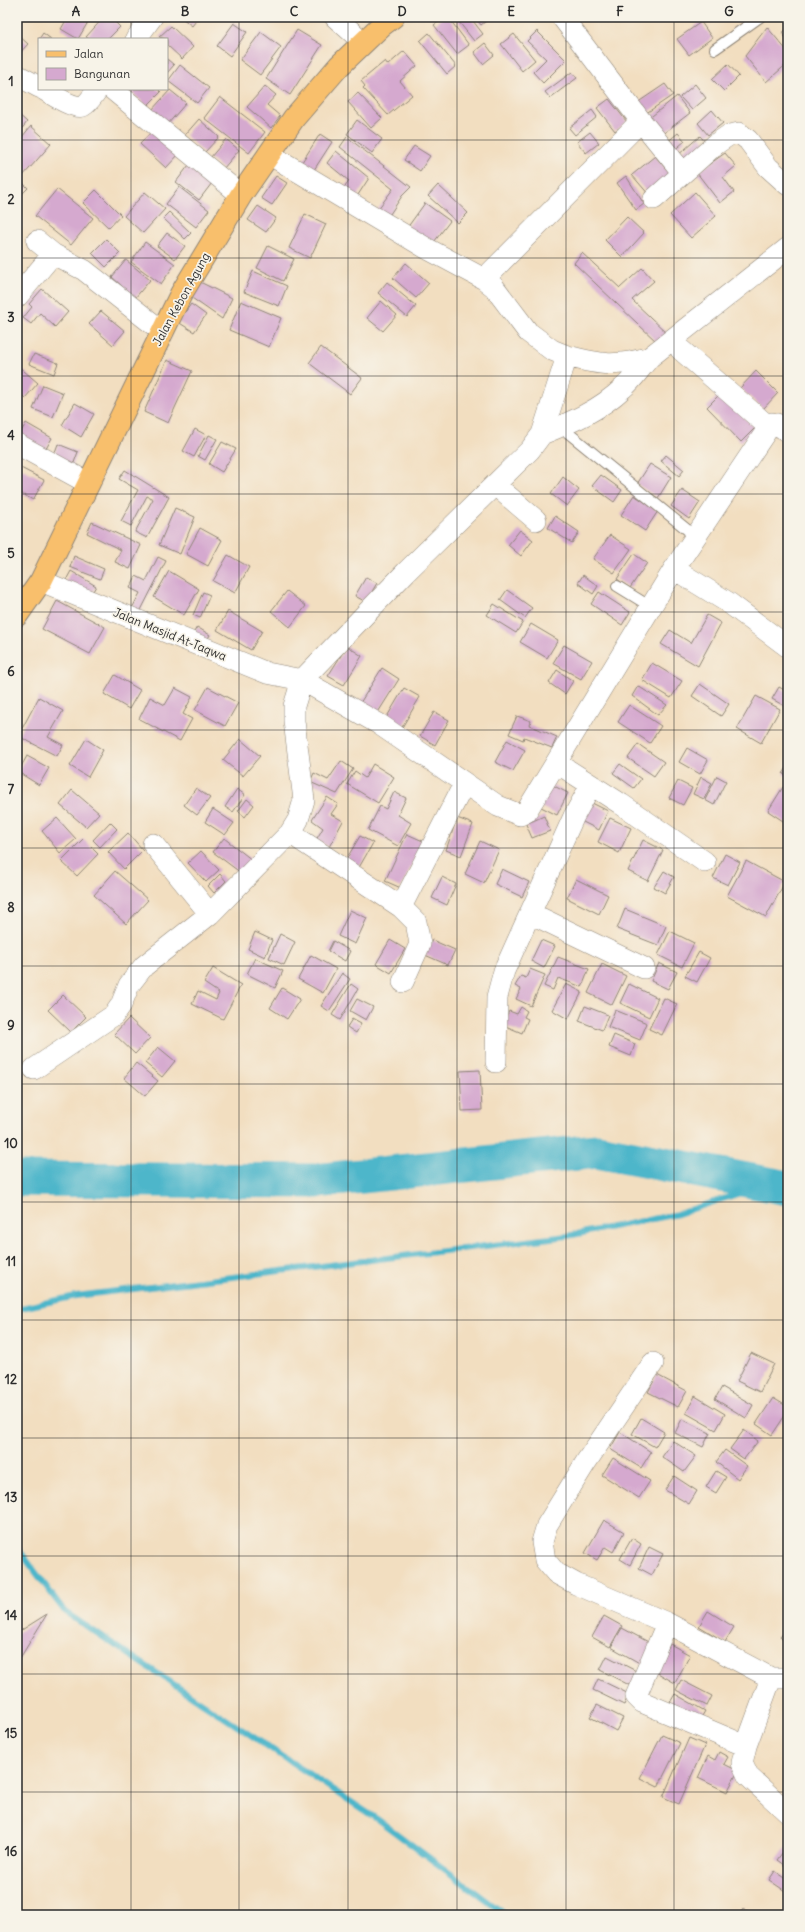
<svg xmlns="http://www.w3.org/2000/svg" width="805" height="1932" viewBox="0 0 805 1932" font-family="Delius,sans-serif">
<style>
.lines{fill:none;stroke-linecap:round;stroke-linejoin:round}
.stream{stroke:#4db6ca;stroke-width:6}
.river{stroke:#4db6ca;stroke-width:35}
.building{fill:#d5a9cf}
.service-casing{stroke:#8e8476;stroke-width:12}
.minor-casing{stroke:#8e8476;stroke-width:22}
.primary-casing{stroke:#8e8476;stroke-width:24}
.service{stroke:#fff;stroke-width:10}
.minor{stroke:#fff;stroke-width:21}
.primary{stroke:#f8bf6c;stroke-width:22}
.grid{fill:none;stroke:#2b2b2b;stroke-width:1;stroke-opacity:0.55}
.labels{text-anchor:middle;dominant-baseline:central;stroke-width:3.5;stroke-linejoin:round;paint-order:stroke}
.street-label{font-size:12px;fill:#2b2b2b;stroke:#f7f3e8}
.neatline{fill:none;stroke:#2b2b2b;stroke-width:1.5}
.grid-label{font-size:13px;text-anchor:middle;font-weight:bold;fill:#2b2b2b}
</style>
<rect width="100%" height="100%" fill="#f7f3e8"/>
<filter id="ink" filterUnits="userSpaceOnUse"><feTurbulence type="fractalNoise" baseFrequency=".025" numOctaves="2"/><feDisplacementMap in="SourceGraphic" scale="8" xChannelSelector="R" yChannelSelector="G"/><feConvolveMatrix kernelMatrix="1 2 1 2 8 2 1 2 1" color-interpolation-filters="sRGB"/></filter>
<filter id="wash" filterUnits="userSpaceOnUse"><feTurbulence type="fractalNoise" baseFrequency=".012" numOctaves="4" result="noise"/><feDisplacementMap in="SourceGraphic" scale="16" xChannelSelector="R" yChannelSelector="G"/><feGaussianBlur stdDeviation="0.9" result="paint"/><feColorMatrix in="noise" values="0 0 0 0 0 0 0 0 0 0 0 0 0 0 0 0 0 1.4 0 .05"/><feComposite in="paint" operator="in"/></filter>
<g filter="url(#wash)">
<rect width="100%" height="100%" fill="#f2dec0"/>
<g class="lines">
<path class="stream" d="M17,1309L76,1296L567,1236L678,1214L767,1184
M17,1547L65,1612L377,1819L506,1915"/>
<path class="river" d="M17,1179L315,1181L597,1151L788,1188"/>
</g>
<g id="blocks">
<path class="building" d="M68,17H91L78,39L61,29Z
M104,17H110L120,27L108,39H89L86,37Z
M120,17H132L127,23Z
M181,17H199L192,26Z
M444,17H448L469,45L457,54L434,25Z
M455,17H470L483,34L474,41Z
M475,17H491L481,25Z
M701,22L712,38L689,55L677,39Z
M234,23L247,32L230,56L217,46Z
M171,26L193,47L182,59L167,45V39L159,37Z
M767,27L788,52V63L766,82L745,56Z
M788,28V41L782,33Z
M297,30L322,45L290,95L266,79Z
M537,31L566,60L543,83L533,72L546,59L527,41Z
M261,32L281,47L260,75L240,60Z
M43,33L51,39H39Z
M429,33L456,66L447,74L420,41Z
M17,34L28,44L17,56Z
M514,34L535,60L522,71L501,44Z
M485,43L494,55L483,64L474,52Z
M404,51L417,66L400,81L412,95L388,115L363,88L365,86L361,81L385,61L388,65Z
M167,59L174,65L167,73Z
M728,64L739,76L724,91L712,79Z
M180,65L209,88L197,103L168,81Z
M572,72L577,78L550,98L545,92Z
M665,84L673,95L642,116L634,105Z
M695,84L706,98L692,110L680,97Z
M265,86L276,95L267,105L280,116L271,128L247,107Z
M128,89H158L161,92L147,106Z
M170,90L186,103L167,125L151,111Z
M358,93L382,118L371,128L348,102Z
M677,96L690,113L660,136L647,120Z
M220,97L265,132L249,153L204,118Z
M609,99L627,122L615,131L597,108Z
M592,110L597,117L575,135L569,128Z
M712,110L723,123L708,135L698,123Z
M17,113L27,122L17,135Z
M199,119L219,137L204,153L185,135Z
M357,120L382,139L372,153L347,134Z
M31,126L51,144L22,177L17,173V143Z
M154,129L180,153L166,168L140,144Z
M590,132L599,143L586,153L577,142Z
M678,133L685,141L672,152L666,143Z
M320,134L332,142L312,173L300,165Z
M700,136L709,146L687,167L677,156Z
M347,137L411,187L402,196L386,220L375,213L393,189L340,147Z
M226,139L239,150L223,169L210,158Z
M414,146L430,156L420,171L404,160Z
M336,151L369,178L356,198L343,190L349,181L327,163Z
M725,153L736,166L723,177L734,192L720,203L697,173Z
M655,156L673,177L650,196L632,175Z
M192,161L215,179L199,200L176,182Z
M276,176L287,183L272,205L261,198Z
M626,176L644,204L636,210L617,183Z
M17,177L28,188L20,196L17,193Z
M438,185L468,213L458,223L428,196Z
M179,187L209,210L196,227L166,204Z
M57,189L93,218L71,245L35,216Z
M96,190L121,215L109,228L83,203Z
M145,192L165,209L143,233L124,216Z
M695,192L716,216L691,238L670,215Z
M425,203L450,221L431,246L407,228Z
M258,206L276,218L266,232L248,220Z
M169,212L191,233L185,239L163,218Z
M305,214L326,224L310,258L289,248Z
M627,217L644,233L622,257L605,240Z
M167,233L185,246L175,259L157,246Z
M106,239L120,253L106,267L92,253Z
M145,242L175,264L161,284L131,262Z
M268,246L294,259L283,281L257,268Z
M582,253L620,288L642,268L654,281L632,300L668,334L659,344L574,263Z
M126,260L150,280L135,298L112,277Z
M406,263L429,283L416,298L393,278Z
M253,271L287,286L279,306L244,292Z
M198,281L232,298L222,319L189,296Z
M387,282L416,306L407,317L378,293Z
M42,289L68,312L55,327L40,313L31,324L23,318L32,307L29,304Z
M241,301L281,318L269,347L229,330Z
M381,301L397,315L383,331L367,318Z
M191,304L206,315L194,332L178,322Z
M101,311L125,331L113,345L89,324Z
M321,347L362,378L350,394L309,363Z
M34,354L58,363L54,374L29,364Z
M167,360L192,371L168,423L144,412Z
M17,365L38,383L25,398L17,391Z
M756,371L778,393L763,409L740,388Z
M43,385L63,393L53,417L33,409Z
M721,393L755,428L741,442L707,407Z
M75,403L94,414L81,437L62,425Z
M26,423L52,438L42,456L17,439Z
M195,429L206,435L194,457L183,451Z
M209,435L217,439L205,460L198,456Z
M222,442L236,449L222,472L209,464Z
M58,444L78,452L72,468L52,460Z
M666,455L684,470L679,476L661,461Z
M650,464L671,477L658,498L637,484Z
M17,466L44,480L33,500L17,491Z
M125,470L169,497L147,538L135,532L153,499L147,496L131,526L121,521L138,490L119,479Z
M601,475L622,490L614,502L592,486Z
M563,477L579,490L567,506L551,494Z
M682,490L700,502L689,519L671,506Z
M634,495L658,511L645,531L621,515Z
M175,508L195,517L180,554L159,545Z
M555,516L579,532L572,543L548,528Z
M92,522L141,545L130,569L115,562L121,550L87,533Z
M200,528L222,540L208,566L186,554Z
M520,530L533,540L521,556L508,545Z
M610,535L631,549L614,573L593,559Z
M634,554L647,563L630,588L617,579Z
M228,555L249,567L235,593L213,581Z
M74,556L104,569L100,579L70,567Z
M158,557L166,561L137,618L129,614L140,593L130,588L136,576L146,581Z
M71,571L96,586L89,598L64,584Z
M169,571L199,589L184,615L154,597Z
M583,575L598,586L593,594L578,583Z
M366,577L377,583L366,602L355,596Z
M507,590L532,608L525,618L500,600Z
M287,591L306,606L290,627L271,611Z
M203,592L210,595L200,618L193,615Z
M599,592L630,612L622,625L591,604Z
M57,601L105,627L90,654L42,629Z
M494,604L523,622L516,633L487,615Z
M228,611L262,631L251,650L217,630Z
M707,615L721,623L698,666L661,644L670,630L691,643Z
M531,624L558,640L547,658L520,642Z
M197,627L210,635L204,645L191,637Z
M564,645L592,661L581,679L553,663Z
M347,646L362,656L344,685L328,676Z
M652,663L682,681L671,698L642,680Z
M382,668L399,679L377,714L360,703Z
M557,670L573,681L565,694L549,683Z
M17,674L22,677L17,685Z
M115,675L140,690L129,709L104,694Z
M700,684L729,704L721,716L692,696Z
M638,686L667,705L658,715L632,696Z
M208,687L238,703L225,726L195,710Z
M779,687L788,692V708L772,699Z
M175,688L192,697L183,714L192,719L180,741L139,719L150,697L165,705Z
M404,688L420,697L401,729L385,720Z
M756,696L780,709L761,743L737,729Z
M39,697L63,711L48,737L63,745L57,756L18,736Z
M629,705L661,726L650,743L618,722Z
M434,712L449,720L435,745L420,736Z
M517,716L531,721L529,725L557,737L552,748L524,737L523,740L509,734Z
M86,739L103,750L88,777L70,766Z
M240,739L260,756L243,776L223,760Z
M507,740L525,750L513,771L495,762Z
M638,744L664,762L654,776L628,758Z
M687,748L708,760L700,774L679,762Z
M27,756L49,768L39,785L18,772Z
M341,761L353,769L337,794L310,782L314,773L328,780Z
M373,764L394,777L378,803L347,784L355,771L365,778Z
M620,764L641,779L634,788L613,773Z
M788,766V777L783,774Z
M717,776L726,781L714,805L705,800Z
M701,777L712,783L704,799L693,794Z
M678,781L692,788L683,805L669,798Z
M548,783L568,793L557,815L537,805Z
M783,787L788,790V821L786,823L768,811Z
M196,788L210,798L197,815L184,805Z
M237,789L245,795L233,812L225,807Z
M72,790L99,813L86,827L60,805Z
M394,792L406,798L398,815L411,823L398,846L368,830L380,806L386,809Z
M327,797L338,804L331,814L343,821L329,847L316,840L323,828L312,820Z
M247,799L254,805L245,817L238,811Z
M586,800L608,811L599,830L577,819Z
M213,809L234,823L225,835L205,822Z
M544,816L550,831L532,838L526,824Z
M57,818L76,839L60,853L42,831Z
M457,818L473,824L461,856L446,850Z
M610,818L631,828L619,853L598,842Z
M110,822L117,829L100,847L93,840Z
M128,833L143,850L124,869L108,852Z
M407,834L423,841L401,888L385,881Z
M360,836L373,843L357,871L344,863Z
M224,838L252,860L241,873L213,852Z
M83,839L98,854L77,876L61,861Z
M643,840L663,850L648,881L628,871Z
M480,841L499,850L484,883L465,874Z
M201,851L219,870L206,882L188,863Z
M725,854L740,862L728,885L713,878Z
M746,861L785,882L766,917L727,896Z
M502,869L529,882L522,897L495,884Z
M115,871L148,900L126,924L94,895Z
M664,871L674,877L665,893L654,887Z
M220,874L226,881L214,893L208,886Z
M442,877L456,884L447,905L432,898Z
M576,879L608,895L599,914L567,898Z
M625,909L666,926L658,945L617,929Z
M350,910L367,918L355,944L338,936Z
M670,931L694,943L682,967L658,955Z
M255,932L272,940L265,957L248,949Z
M280,934L295,942L284,965L269,958Z
M390,940L405,949L391,973L376,964Z
M432,940L455,950L448,965L425,955Z
M541,940L555,946L544,968L531,961Z
M333,941L350,951L345,961L328,951Z
M699,952L710,958L697,982L685,976Z
M311,955L336,969L323,993L298,979Z
M558,957L589,969L582,987L558,978L553,990L544,986Z
M255,958L283,971L275,988L247,974Z
M659,963L677,972L668,989L651,981Z
M602,964L626,976L612,1005L588,993Z
M213,968L241,985L223,1019L192,1004L198,991L216,1000L219,993L204,983Z
M530,969L545,975L531,1006L516,999L521,989L515,986L521,976L526,978Z
M342,973L350,979L329,1011L321,1006Z
M351,984L358,989L340,1020L332,1015Z
M566,984L582,992L568,1019L552,1010Z
M629,984L658,998L649,1017L620,1003Z
M282,988L300,999L287,1019L270,1008Z
M63,995L86,1017L71,1032L48,1010Z
M664,998L677,1004L662,1035L649,1029Z
M357,999L373,1007L366,1020L350,1011Z
M585,1006L608,1015L602,1030L579,1021Z
M521,1007L527,1011L524,1017L528,1019L522,1033L503,1025L509,1011L517,1014Z
M615,1010L647,1023L640,1040L608,1027Z
M129,1018L150,1038L135,1054L114,1034Z
M352,1019L361,1024L356,1033L347,1027Z
M614,1035L635,1044L631,1056L609,1047Z
M158,1047L175,1061L162,1077L145,1063Z
M136,1063L158,1081L145,1096L124,1078Z
M480,1070L482,1110L462,1111L460,1071Z
M751,1353L774,1364L760,1392L737,1381Z
M657,1375L687,1391L678,1407L648,1392Z
M722,1387L753,1405L746,1418L715,1399Z
M695,1396L725,1414L716,1430L686,1413Z
M773,1398L788,1407V1411L772,1435L756,1424Z
M641,1418L664,1432L655,1447L632,1434Z
M682,1419L710,1433L703,1447L675,1433Z
M744,1430L758,1441L744,1459L730,1449Z
M620,1432L651,1452L641,1468L610,1449Z
M673,1441L696,1456L684,1472L662,1457Z
M725,1450L747,1466L738,1479L716,1462Z
M613,1458L650,1481L639,1498L602,1475Z
M716,1471L726,1477L716,1493L706,1487Z
M674,1476L697,1491L689,1504L665,1490Z
M604,1520L624,1532L613,1552L605,1547L597,1560L585,1553Z
M632,1538L641,1544L630,1565L620,1559Z
M649,1547L663,1554L652,1575L639,1568Z
M708,1611L734,1627L725,1642L699,1626Z
M47,1614L17,1663V1633Z
M604,1616L622,1626L610,1647L592,1637Z
M622,1628L654,1645L643,1665L611,1647Z
M788,1628V1645L780,1637Z
M670,1644L690,1655L675,1683L656,1672Z
M607,1656L638,1672L631,1686L600,1670Z
M598,1679L629,1694L624,1705L593,1690Z
M681,1680L712,1696L707,1706L676,1690Z
M675,1694L705,1711L698,1723L668,1706Z
M597,1705L623,1718L616,1731L590,1717Z
M662,1735L680,1743L658,1787L640,1778Z
M689,1738L705,1745L679,1804L663,1797Z
M719,1752L728,1757L724,1764L738,1771L727,1792L698,1778L708,1756L715,1760Z
M788,1845V1868L777,1860Z
M775,1871L788,1880V1893L769,1880Z
M743,1909L752,1915H739Z"/>
</g>
</g>
<g filter="url(#ink)">
<use href="#blocks" fill-opacity="0" stroke="#8e8476" stroke-width="1"/>
<g class="lines">
<g class="service-casing">
<path id="service" d="M715,49L760,17
M561,427L695,536
M617,586L651,607"/>
</g>
<g class="minor-casing">
<path id="minor" d="M335,17L363,42
M562,17L641,121L683,173
M136,39L152,17
M17,75L39,87
M43,89C51,94 75,110 83,106C89,103 94,94 98,89
M112,89L241,195
M269,154L426,248L484,279L494,287L528,332L552,350L567,356
M654,199L716,144L729,135L739,133L748,140L768,167L788,185
M37,241L53,254L84,270L163,332
M484,279L641,121
M17,297L53,254
M681,350L769,427
M542,434C572,422 600,410 623,388C633,380 641,367 650,357
M17,444L88,483
M495,485L536,520
M674,569L769,427L772,423L777,424L788,432
M41,581L267,673L302,680L379,724L498,806L520,815L526,812L674,569L729,603L788,647
M557,763L621,804L705,862
M290,833L401,907L416,922L420,944L403,982
M153,844L210,914
M401,907L464,784
M530,913L644,968
M496,1062L497,997L504,971L574,816L591,785
M34,1069L114,1015L121,1005L129,985L144,966L210,914L290,833L298,820L304,800L294,721V706L302,680L406,572L530,450L542,434L567,356C601,365 616,367 650,357L788,248
M653,1363L586,1462L547,1525L542,1542L545,1560L556,1573L576,1584L667,1623L771,1678H788
M667,1623L636,1696L642,1702L746,1746L742,1763L748,1776L788,1813
M746,1746L771,1678"/>
</g>
<g class="primary-casing">
<path id="primary" d="M17,615L41,581L181,294L241,195L294,118L339,66L381,26L393,17"/>
</g>
<use href="#service" class="service"/>
<use href="#minor" class="minor"/>
<use href="#primary" class="primary"/>
</g>
</g>
<path class="grid" d="M131,17V39M239,17V1915M348,17V1915M457,17V1915M566,17V1915M674,17V1915M131,89V1915M17,140H788M17,258H788M17,376H788M17,494H788M17,612H788M17,730H788M17,848H788M17,966H788M17,1084H788M17,1202H788M17,1320H788M17,1438H788M17,1556H788M17,1674H788M17,1792H788"/>
<g class="labels">
<g class="street-label">
<text transform="translate(181 299) rotate(-61)">Jalan Kebon Agung</text>
<text transform="translate(170 634) rotate(22)">Jalan Masjid At-Taqwa</text>
</g>
</g>
<rect width="805" height="1932" fill="none" stroke="#f7f3e8" stroke-width="44"/>
<rect x="38" y="38" width="130" height="52" fill="#f7f3e8" stroke="#a5a39c"/>
<rect x="46" y="51" width="20" height="6" fill="#f8bf6c" stroke="#a5a39c"/>
<text x="74" y="58" font-size="12" fill="#2b2b2b">Jalan</text>
<rect x="46" y="68" width="20" height="12" fill="#d5a9cf" stroke="#a5a39c"/>
<text x="74" y="78" font-size="12" fill="#2b2b2b">Bangunan</text>
<rect x="22" y="22" width="761" height="1888" class="neatline"/>
<g class="grid-label">
<text x="76" y="16">A</text>
<text x="185" y="16">B</text>
<text x="294" y="16">C</text>
<text x="402" y="16">D</text>
<text x="511" y="16">E</text>
<text x="620" y="16">F</text>
<text x="729" y="16">G</text>
<text x="11" y="86">1</text>
<text x="11" y="204">2</text>
<text x="11" y="322">3</text>
<text x="11" y="440">4</text>
<text x="11" y="558">5</text>
<text x="11" y="676">6</text>
<text x="11" y="794">7</text>
<text x="11" y="912">8</text>
<text x="11" y="1030">9</text>
<text x="11" y="1148">10</text>
<text x="11" y="1266">11</text>
<text x="11" y="1384">12</text>
<text x="11" y="1502">13</text>
<text x="11" y="1620">14</text>
<text x="11" y="1738">15</text>
<text x="11" y="1856">16</text>
</g>
</svg>
